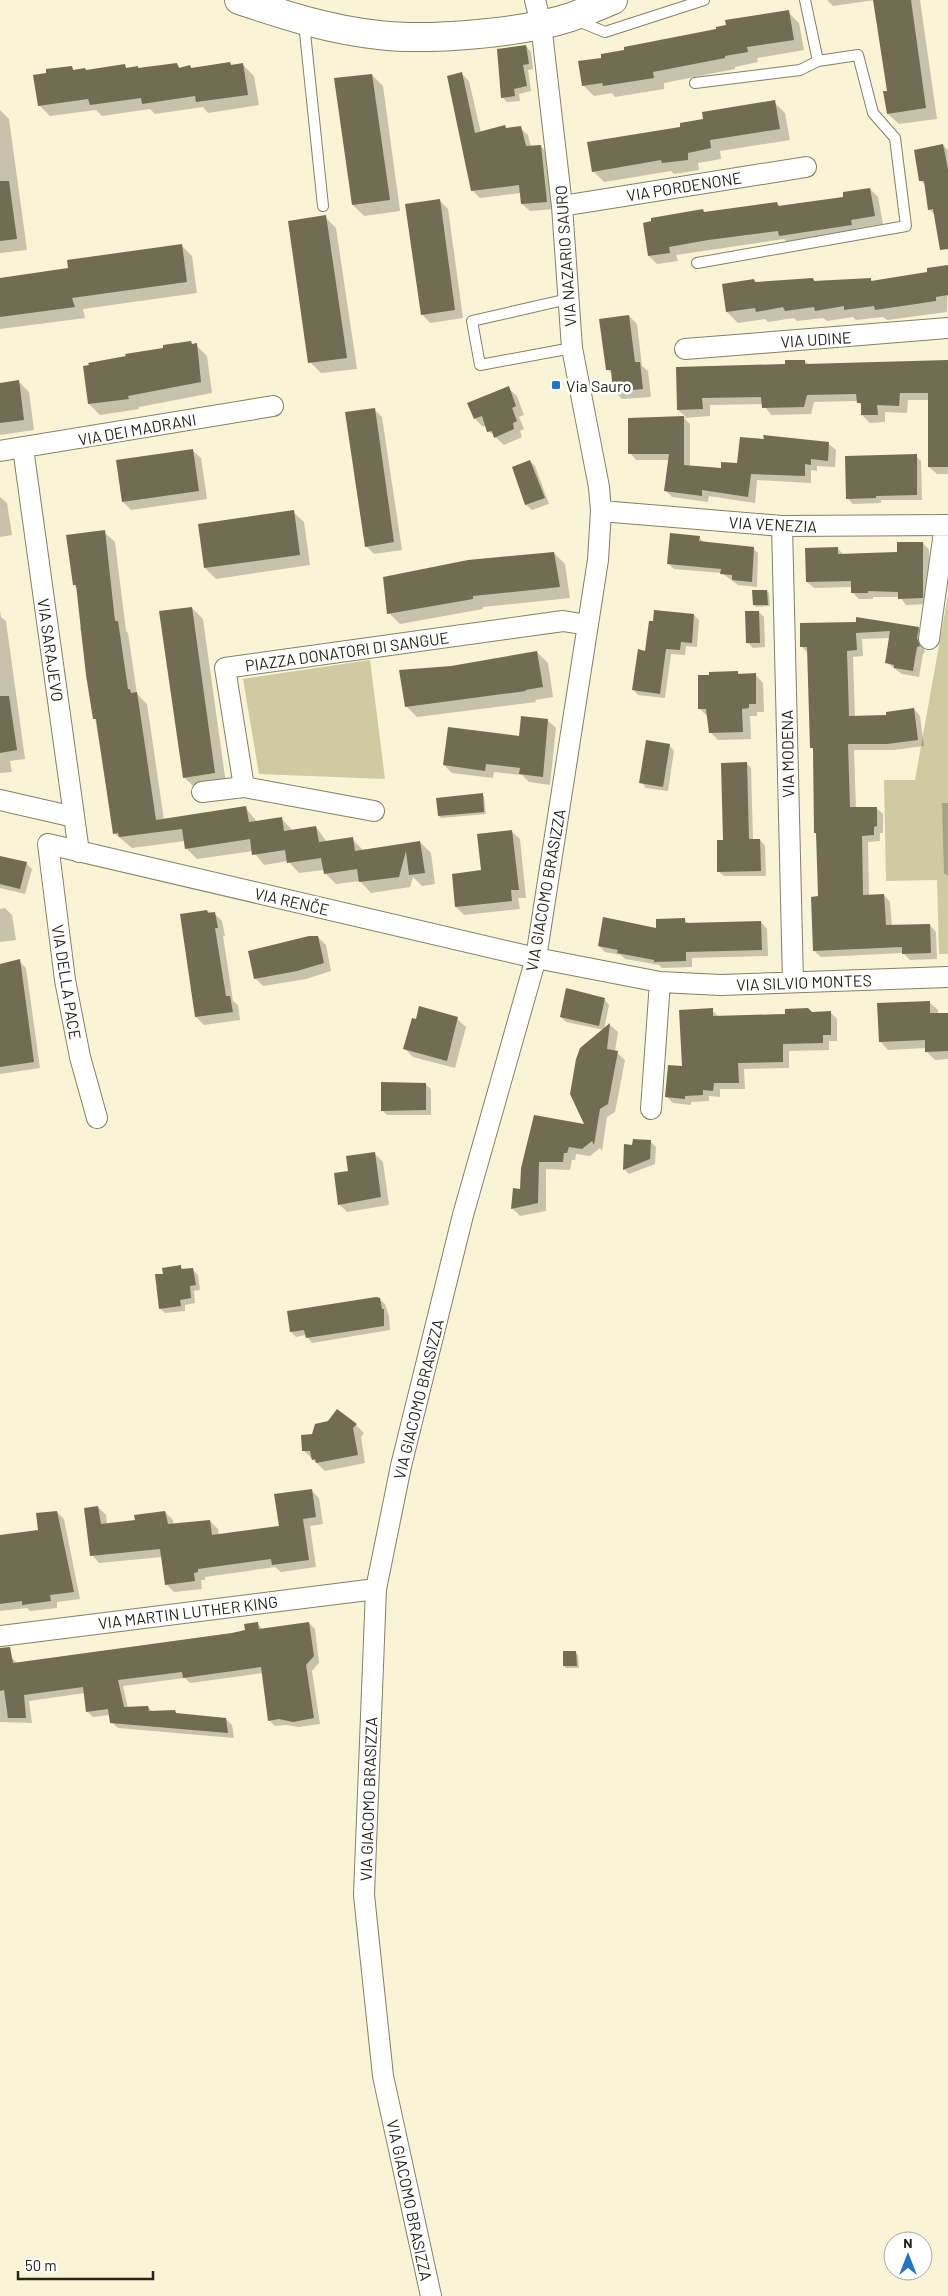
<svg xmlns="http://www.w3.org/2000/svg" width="948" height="2296" viewBox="0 0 948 2296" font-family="Barlow,sans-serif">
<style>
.green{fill:#d0caa2}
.shadow{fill:#0003}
.building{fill:#716d52}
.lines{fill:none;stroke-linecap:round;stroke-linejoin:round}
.lane-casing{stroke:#848064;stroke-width:12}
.street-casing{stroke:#848064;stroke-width:22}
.secondary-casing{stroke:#848064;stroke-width:30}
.lane{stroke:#fff;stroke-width:10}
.street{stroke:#fff;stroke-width:20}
.secondary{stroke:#fff;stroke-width:28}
.poi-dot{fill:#2276c4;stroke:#fff;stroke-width:2}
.labels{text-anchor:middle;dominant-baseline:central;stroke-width:5;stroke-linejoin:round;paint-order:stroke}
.street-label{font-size:16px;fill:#27251a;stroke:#fff}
.poi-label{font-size:16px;fill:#27251a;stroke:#fff;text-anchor:start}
</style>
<rect width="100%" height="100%" fill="#f8f4d5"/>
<path class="green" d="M948,595V954H939L937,880L886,881L884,780H915Z
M370,660L385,779L259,774L243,679Z"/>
<path class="shadow" d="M827,0H920L937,119L899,124L888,114V92L875,0L833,6Z
M788,12L799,23L804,50L757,58L758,62L735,67V69L664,83V89L615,97L612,93L594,96L583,85L602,59Z
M526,46L531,52L533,69L528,70L531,91L519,94L520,101L507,102L502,97Z
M229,63L233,66L243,65L254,76L259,105L208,113L203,107L155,114L150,109L102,116L96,110L50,116L39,105L71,67L75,71L87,72L124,66L127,69H139L177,65L180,68L190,66L192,69Z
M462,74L469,81L481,133L505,127L507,129L520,128L528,135L531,147L540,146L548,153L554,209L530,211L522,204L521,193L480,198L472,190Z
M372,75L383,86L400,211L364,216L353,205Z
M774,102L785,113L790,140L720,151L721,159L698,163L699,170L674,174L671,171L604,182L593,171L682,128Z
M0,110L9,119L27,250L0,253Z
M943,145L948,150V246L936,216L929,209L926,186L920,180Z
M870,189L878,197L883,224L859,228L860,233L788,244L784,239L676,255L678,261L657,264L649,256L703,211L705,213L777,203L781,207L845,198Z
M440,201L448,209L463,318L430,323L422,314Z
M325,217L336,228L357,369L321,373L310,362Z
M181,245L192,256L197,293L83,309L85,318L0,329V279L70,269Z
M948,267L947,312L887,320L883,317L856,320L853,317L827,321L823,318L797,321L794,318L768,322L765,319L738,323L727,312L754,280L757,283L813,279L816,282L870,279L873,282L928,273Z
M629,316L637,324L642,366L648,371L651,397L622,399L614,391L613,375L607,369Z
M193,345H196L207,356L212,393L139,407V409L100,415L89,404Z
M805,361L809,365L948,361V474H937L929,467V400H908L907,413L885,412V422L870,423L862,415V407L858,401L814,402L811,414L771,415L763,404L710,405V416L684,418L690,424V467L722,470L829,444L836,450L835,467L817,466V471L811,470V483L757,480L755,503L709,496L708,502L672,497L666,491L669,460H636L630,453L629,419L686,417L678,410L677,368L786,365Z
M18,381L29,392L34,430L0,435V384Z
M508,388L517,396L524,415L519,417L524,429L520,431L522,437L504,445L489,431L486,425L483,427L475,419Z
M374,409L382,417L402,550L374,554L366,546Z
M192,450L201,458L207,499L131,510L123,502Z
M916,456L921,461L922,500H881V503L853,504L848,499Z
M530,461L535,466L549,504L532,510L526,505L513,468Z
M0,497L7,503L12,535L0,537Z
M293,512L304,522L310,565L216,579L205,568L199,525Z
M104,532L115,542L126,631L128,633L137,694L147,704L164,820L246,808L257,822L281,818L293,831L316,827L327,842L352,839L363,850L420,842L431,853L435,884L422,886L413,877L410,887L371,893L360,881L336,884L325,873L324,870L299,873L288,861L264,865L253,851L197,859L186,848L185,841L132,848L114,833L80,627L83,626L77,588L74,585Z
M699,537L705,543L753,548L758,553L757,587L738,585L722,573L674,569L669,564Z
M923,543L929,550V604L906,605L900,597H873V599H859L853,593L852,587L814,588L807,582L837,548L844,555L899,554Z
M554,553L565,564L570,598L483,607V609L400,624L389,613Z
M767,591L769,593L770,606L756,607L754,605Z
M192,608L203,619L226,784L195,788L184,777Z
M0,610L1,617L6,621L25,759L10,761L12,772L0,773Z
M759,612L764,617L765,647L753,648L747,642Z
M694,615L699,620L697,647L686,646L685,655L671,654L665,698L638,695L633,689L647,652Z
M801,624L918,628L925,634L923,645L925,652L923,654L919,677L902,674L886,662L890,638L862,639L863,656L853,657L855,717L888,716L914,709L920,716L924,746L894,750H854L856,808H876L883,814V833H880V841L868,842L869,896L884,895L890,902L892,926L930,925L936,932L937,959L910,960L903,953L821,957L814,951L819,898L817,835L815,832V751L812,748L808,653L801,646Z
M537,652L548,663L553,697L535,700L536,702L417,717L406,706Z
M737,672L740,675L755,674L763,683L764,712H757V716H750L751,739L718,740L710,732L708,717L700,709Z
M547,720L556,728L550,785L529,782L522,775L494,772L493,778L452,773L444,765L520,738Z
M669,745L674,751L668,791L646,788L641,782Z
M746,763L751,768L753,840H760L765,846L766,876H724L718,871L724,841Z
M482,795L484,797L486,814L441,818L439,816Z
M942,803H948V876L944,873Z
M511,831L520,839L526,898H518L520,909L464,915L456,907Z
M0,857L26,863L32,869L25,894L0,888Z
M5,908L12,915L16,940L0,942V909Z
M207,911L214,913L222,921L225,936H223L233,1001L238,1005L240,1020L204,1025L196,1017Z
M685,920L689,924L761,922L767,929L768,956L692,958V967L662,968L659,965L625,959L621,955L605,952L599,946Z
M318,937L326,945L331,971L306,979L263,986L255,978Z
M19,961L26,968L40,1068L0,1074V964Z
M604,999L609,1005L604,1030L610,1025L618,1032L615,1051L625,1060L615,1112L607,1117L602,1151L600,1148L590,1156L576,1154L575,1160H572L570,1170L546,1169V1211L520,1216L513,1209L514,1189L521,1190L523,1169L587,1126L604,1030L566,1022L561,1017Z
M929,1002L938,1010V1014H948V1059L935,1060L927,1052V1048L888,1050L880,1041Z
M712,1010L719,1017L830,1012L837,1019V1041H829V1050L789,1051V1068L744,1069L745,1089H720V1097L709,1096V1101L691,1102V1105L673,1103L667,1097Z
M457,1019L466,1027L455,1068L413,1057L405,1049Z
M425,1084L431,1089V1115H387L382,1110Z
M651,1142L656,1147L655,1164L629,1174L624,1169L633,1146Z
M375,1154L383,1162L389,1205L347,1212L339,1204L350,1172Z
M180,1266L184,1270H193L198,1275L200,1290L194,1291L195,1303L185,1305V1311L165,1313L160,1308L164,1275Z
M379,1299L385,1304L389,1316L390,1330L312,1343L306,1335L296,1337L291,1332Z
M356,1425L364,1433L361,1437L365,1463L325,1471L304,1451Z
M311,1490L319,1498L323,1524L310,1526L316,1567L281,1572L275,1567L205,1577V1580H201L202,1589L174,1592L166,1584L162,1557L99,1563L92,1555L98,1507L106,1515L107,1525L136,1521L165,1512L173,1520V1525L210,1521L218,1529L219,1536L280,1527Z
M57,1512L64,1519L80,1599L57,1602V1608L30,1611L27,1608L0,1611V1560L39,1531Z
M309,1623L315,1629L319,1663L312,1671L320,1724L299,1727L286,1725L275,1726L269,1720L263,1673L190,1683L185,1678L123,1686L128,1708L148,1707L153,1712L174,1711L178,1714L226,1719L232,1725L234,1738L118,1728L111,1722L110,1715L93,1717L87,1711L85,1693L29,1701L32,1723L0,1722V1658L11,1657L17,1663L247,1631L258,1624L263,1630Z
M576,1653L578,1655L579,1668H566L564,1666Z"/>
<path class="building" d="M873,0H911L926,108L887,114L883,91H887Z
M789,10L794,40L747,47L748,52L725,56V58L653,72L654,78L603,86L602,83L582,86L578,61L601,58V54L624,50V47L716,29V27L726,25L725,20Z
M526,45L529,64L523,65L527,86L514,89L515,96L501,98L497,49Z
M230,62L231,65L243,63L248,95L196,102L195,96L142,104L141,98L90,105L88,99L38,106L33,75L46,73V69L72,66L73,70L85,68L86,70L125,64L126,68L138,66V68L177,63L179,68L190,65L191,68Z
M462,72L475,133L505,125L506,128L521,126L526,146L541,145L547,202L521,204L519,185L471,191L447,76Z
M372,74L390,200L352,205L334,78Z
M775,100L780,129L710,140L711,148L688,153V160L662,163L661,160L592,172L587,142L680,127V123L703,119L702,112Z
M943,144L948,169V249L940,250L933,209L928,210L924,181H919L914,150Z
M0,181H9L17,239L0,241Z
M870,188L875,216L851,220L852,225L779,236L778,231L708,240L669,247L670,253L648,256L643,223L651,221V218L703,209L704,212L777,202L778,206L843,197V192Z
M440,199L455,310L421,315L405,204Z
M326,215L347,358L308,363L288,221Z
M182,244L187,282L72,298L75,307L0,317V278L68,268L67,260Z
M948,265V295L936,297V301L875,310L874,306L844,310V306L815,311L814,307L785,311L783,307L756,312L755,308L726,312L722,284L754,279L755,282L813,278L814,281L871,278V281L927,272V268Z
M629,315L635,362H640L643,389L613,392L611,370H606L599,319Z
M191,341L192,344L197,343L201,382L128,396L129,399L88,404L83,366L89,365L88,363L126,356L125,354L163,348V345Z
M785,360H805V364L948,360V467H928V393H900L899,406L877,405L878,415H861V403H857L856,394L807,395L804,407L762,408L761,397L702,398L703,409L677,410L676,367L785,364Z
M19,380L24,420L0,423V383Z
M509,386L516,406L512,408L517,421L513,423L514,429L494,438L492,431L487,432L482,416L474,419L467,403Z
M375,408L394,542L365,547L345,412Z
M684,416V465L721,468V462L737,463L740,437L764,439L763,435L829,442L828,461L811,459V465L805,464V476L751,474L748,497L702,490V496L664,491L669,454H628V418Z
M193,449L199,491L122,502L116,460Z
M917,454V495L876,496V498L846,499L845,456Z
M530,460L545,498L525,505L512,467Z
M294,510L300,555L204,568L198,524Z
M105,530L115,621H118L128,689H130L131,693L137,692L156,820L246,806L249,822L282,817L284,831L316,826L319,842L353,837L355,851L420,841L425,873L409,875L406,851L399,877L359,882L357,869L324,874L321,858L287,863L285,850L252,855L250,839L185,849L182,829L119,837L118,833L113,834L96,719H93L86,675L76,585H73L66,535Z
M670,533L700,536L699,541L754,547L752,582L732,580V575L720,574L721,569L667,564Z
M897,542H923V598L898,599V592L868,591V593H851V581L806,582L805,548L838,547V554L897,552Z
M554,552L560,587L473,596V599L387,614L383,577L468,560Z
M752,590H767L768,605H753Z
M192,607L215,773L183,778L159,611Z
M654,610L694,614L692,643L681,642L680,650L666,649L660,694L632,690L638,649L645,651L649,621H653Z
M745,611H759L760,643H746Z
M856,617L919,627L917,638L920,646L917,647L913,671L894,668V665L885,663L890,631L856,633L857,650L847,651L849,716L886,715V712L914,708L918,740L887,744H848L850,807H877V826L874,827V835L862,836L863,895L884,894L886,925L930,924L931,953L902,954V947L813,951L811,897L818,896L816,833H814L813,748H810L807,647H800V623L856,622Z
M537,651L543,687L525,690L526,691L405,707L399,670L451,666Z
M738,671V674L756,673V704H749V708L742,709L743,732L709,733L706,709H698V675H709V672Z
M0,696H9L17,750L0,753Z
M521,716L548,719L543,777L519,774L520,768L486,764L485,771L443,765L448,727L519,736Z
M646,740L670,744L663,787L639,783Z
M747,762L749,839H760L761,871L717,872V840H723L721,763Z
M483,793L484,812L438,816L436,798Z
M512,830L519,890H511L512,901L455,907L452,874L481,870L477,834Z
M0,856L27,862L20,889L0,884Z
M207,910L208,913L215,912L218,928H215L226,996H230L233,1012L195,1017L180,914Z
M603,917L656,928V919L685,918V923L761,921L762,950L686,952V961L654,962V960L617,953L618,950L598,946Z
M309,936H318L324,963L297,971L254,979L248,951Z
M20,959L34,1062L0,1067V964Z
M566,988L605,998L599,1026L560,1017Z
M930,1001V1013H948V1051L925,1052V1040L879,1042L877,1003Z
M419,1006L458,1017L447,1061L403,1049L412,1018L416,1019Z
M713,1008V1016L785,1014V1009L808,1008L812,1012L831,1011V1035H823V1043L783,1044V1062L738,1063L739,1083H714L713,1091L703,1090V1095L685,1096V1099L665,1097L668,1065L682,1066L679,1010Z
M610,1023L607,1049L618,1051L608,1104L600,1109L594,1145L592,1141L582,1149L569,1147L567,1153H564L563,1162H539L538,1203L511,1209L513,1188L520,1189L521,1168L534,1115L584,1124L570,1094L576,1059L580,1048Z
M381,1082L426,1083V1110L381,1111Z
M633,1139L651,1140L650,1159L623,1170L624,1144L632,1145Z
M375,1152L381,1197L338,1205L334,1173L348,1171L346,1156Z
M181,1265V1269L193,1268L196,1285L190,1286L191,1298L180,1300L181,1306L159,1309L155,1274H163L162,1268Z
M376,1297L380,1298L382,1309H384V1326L306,1338L304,1330L290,1332L287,1311Z
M337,1409L357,1424L353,1428L358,1455L316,1463L315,1459L312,1460L310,1451H302L301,1435L312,1434L315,1424L328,1421Z
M312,1489L316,1517L303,1519L309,1560L272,1565L271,1559L198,1569V1572L194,1573L195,1581L165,1585L160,1549L90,1556L84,1508L98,1506L101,1524L135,1520L134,1515L165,1511L168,1524L210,1520L212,1535L279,1526L274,1494Z
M57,1511L74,1592L50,1595L51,1601L22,1605V1601L0,1604V1535L38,1530L36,1513Z
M258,1622L259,1629L309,1622L314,1656L306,1665L314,1718L293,1722L279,1719L268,1721L261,1667L183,1678L182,1672L118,1680L124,1707L148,1706L149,1711L175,1710L176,1713L226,1718L228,1733L110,1723L108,1709L86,1712L83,1687L24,1695L26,1718H8L4,1690L0,1691V1648L10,1647L13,1663L232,1633L245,1630L244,1624Z
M563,1651H576L577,1666H563Z"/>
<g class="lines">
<g class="lane-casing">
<path id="lane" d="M805,0L818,61
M578,21L605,32L704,0
M304,23L323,206
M695,83L800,70L818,61L858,55L873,113L895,138L906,226L697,263
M568,299L472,321L480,365L572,348"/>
</g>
<g class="street-casing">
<path id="street" d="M562,206L806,167
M685,349L948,328
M23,448L79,852
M0,451L273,406
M601,511L782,526L948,525
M782,526L793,982
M929,639L945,525
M202,792L244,787
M0,800L74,817
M374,811L244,787L225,668L563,621L587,625
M651,1109L660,982
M97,1118L80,1057L65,980L48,844L536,958L660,982L721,985L948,977
M0,1636L376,1589
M431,2296L383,2076L364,1895L376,1589L401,1466L463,1215L536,958L598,560L601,511L599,487L572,348L562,206L541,24L535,0"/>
</g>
<g class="secondary-casing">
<path id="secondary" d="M239,0C284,15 330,30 379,35C429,41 523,33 571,17C585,12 599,6 613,0"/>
</g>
<use href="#lane" class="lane"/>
<use href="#street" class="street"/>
<use href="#secondary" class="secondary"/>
</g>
<rect class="poi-dot" x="551" y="380" width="10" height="10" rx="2.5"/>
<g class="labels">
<g class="street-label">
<text transform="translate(684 186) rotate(-9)">VIA PORDENONE</text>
<text transform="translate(565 256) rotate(-94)">VIA NAZARIO SAURO</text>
<text transform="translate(816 339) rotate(-4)">VIA UDINE</text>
<text transform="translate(137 429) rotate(-10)">VIA DEI MADRANI</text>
<text transform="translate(773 524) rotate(3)">VIA VENEZIA</text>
<text transform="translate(51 650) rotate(82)">VIA SARAJEVO</text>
<text transform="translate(347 651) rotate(-8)">PIAZZA DONATORI DI SANGUE</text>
<text transform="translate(787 754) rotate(-91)">VIA MODENA</text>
<text transform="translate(545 890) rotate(-80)">VIA GIACOMO BRASIZZA</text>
<text transform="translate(292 901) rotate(13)">VIA RENČE</text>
<text transform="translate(67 982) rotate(81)">VIA DELLA PACE</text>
<text transform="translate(804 982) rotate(-2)">VIA SILVIO MONTES</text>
<text transform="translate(418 1399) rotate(-76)">VIA GIACOMO BRASIZZA</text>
<text transform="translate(188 1612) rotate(-7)">VIA MARTIN LUTHER KING</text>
<text transform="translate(368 1799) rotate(-88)">VIA GIACOMO BRASIZZA</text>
<text transform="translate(410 2200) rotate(78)">VIA GIACOMO BRASIZZA</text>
</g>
<g class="poi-label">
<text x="566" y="385">Via Sauro</text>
</g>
</g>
<g transform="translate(908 2256)"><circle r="24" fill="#ffffff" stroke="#a9a8a3"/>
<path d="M0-4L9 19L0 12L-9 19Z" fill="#2276c4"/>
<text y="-8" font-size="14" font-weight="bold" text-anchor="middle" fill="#27251a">N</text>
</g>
<path d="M18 2271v8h135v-8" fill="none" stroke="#27251a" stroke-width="2.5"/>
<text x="25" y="2271" font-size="15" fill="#27251a" stroke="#ffffff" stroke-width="4" paint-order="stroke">50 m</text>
</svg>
